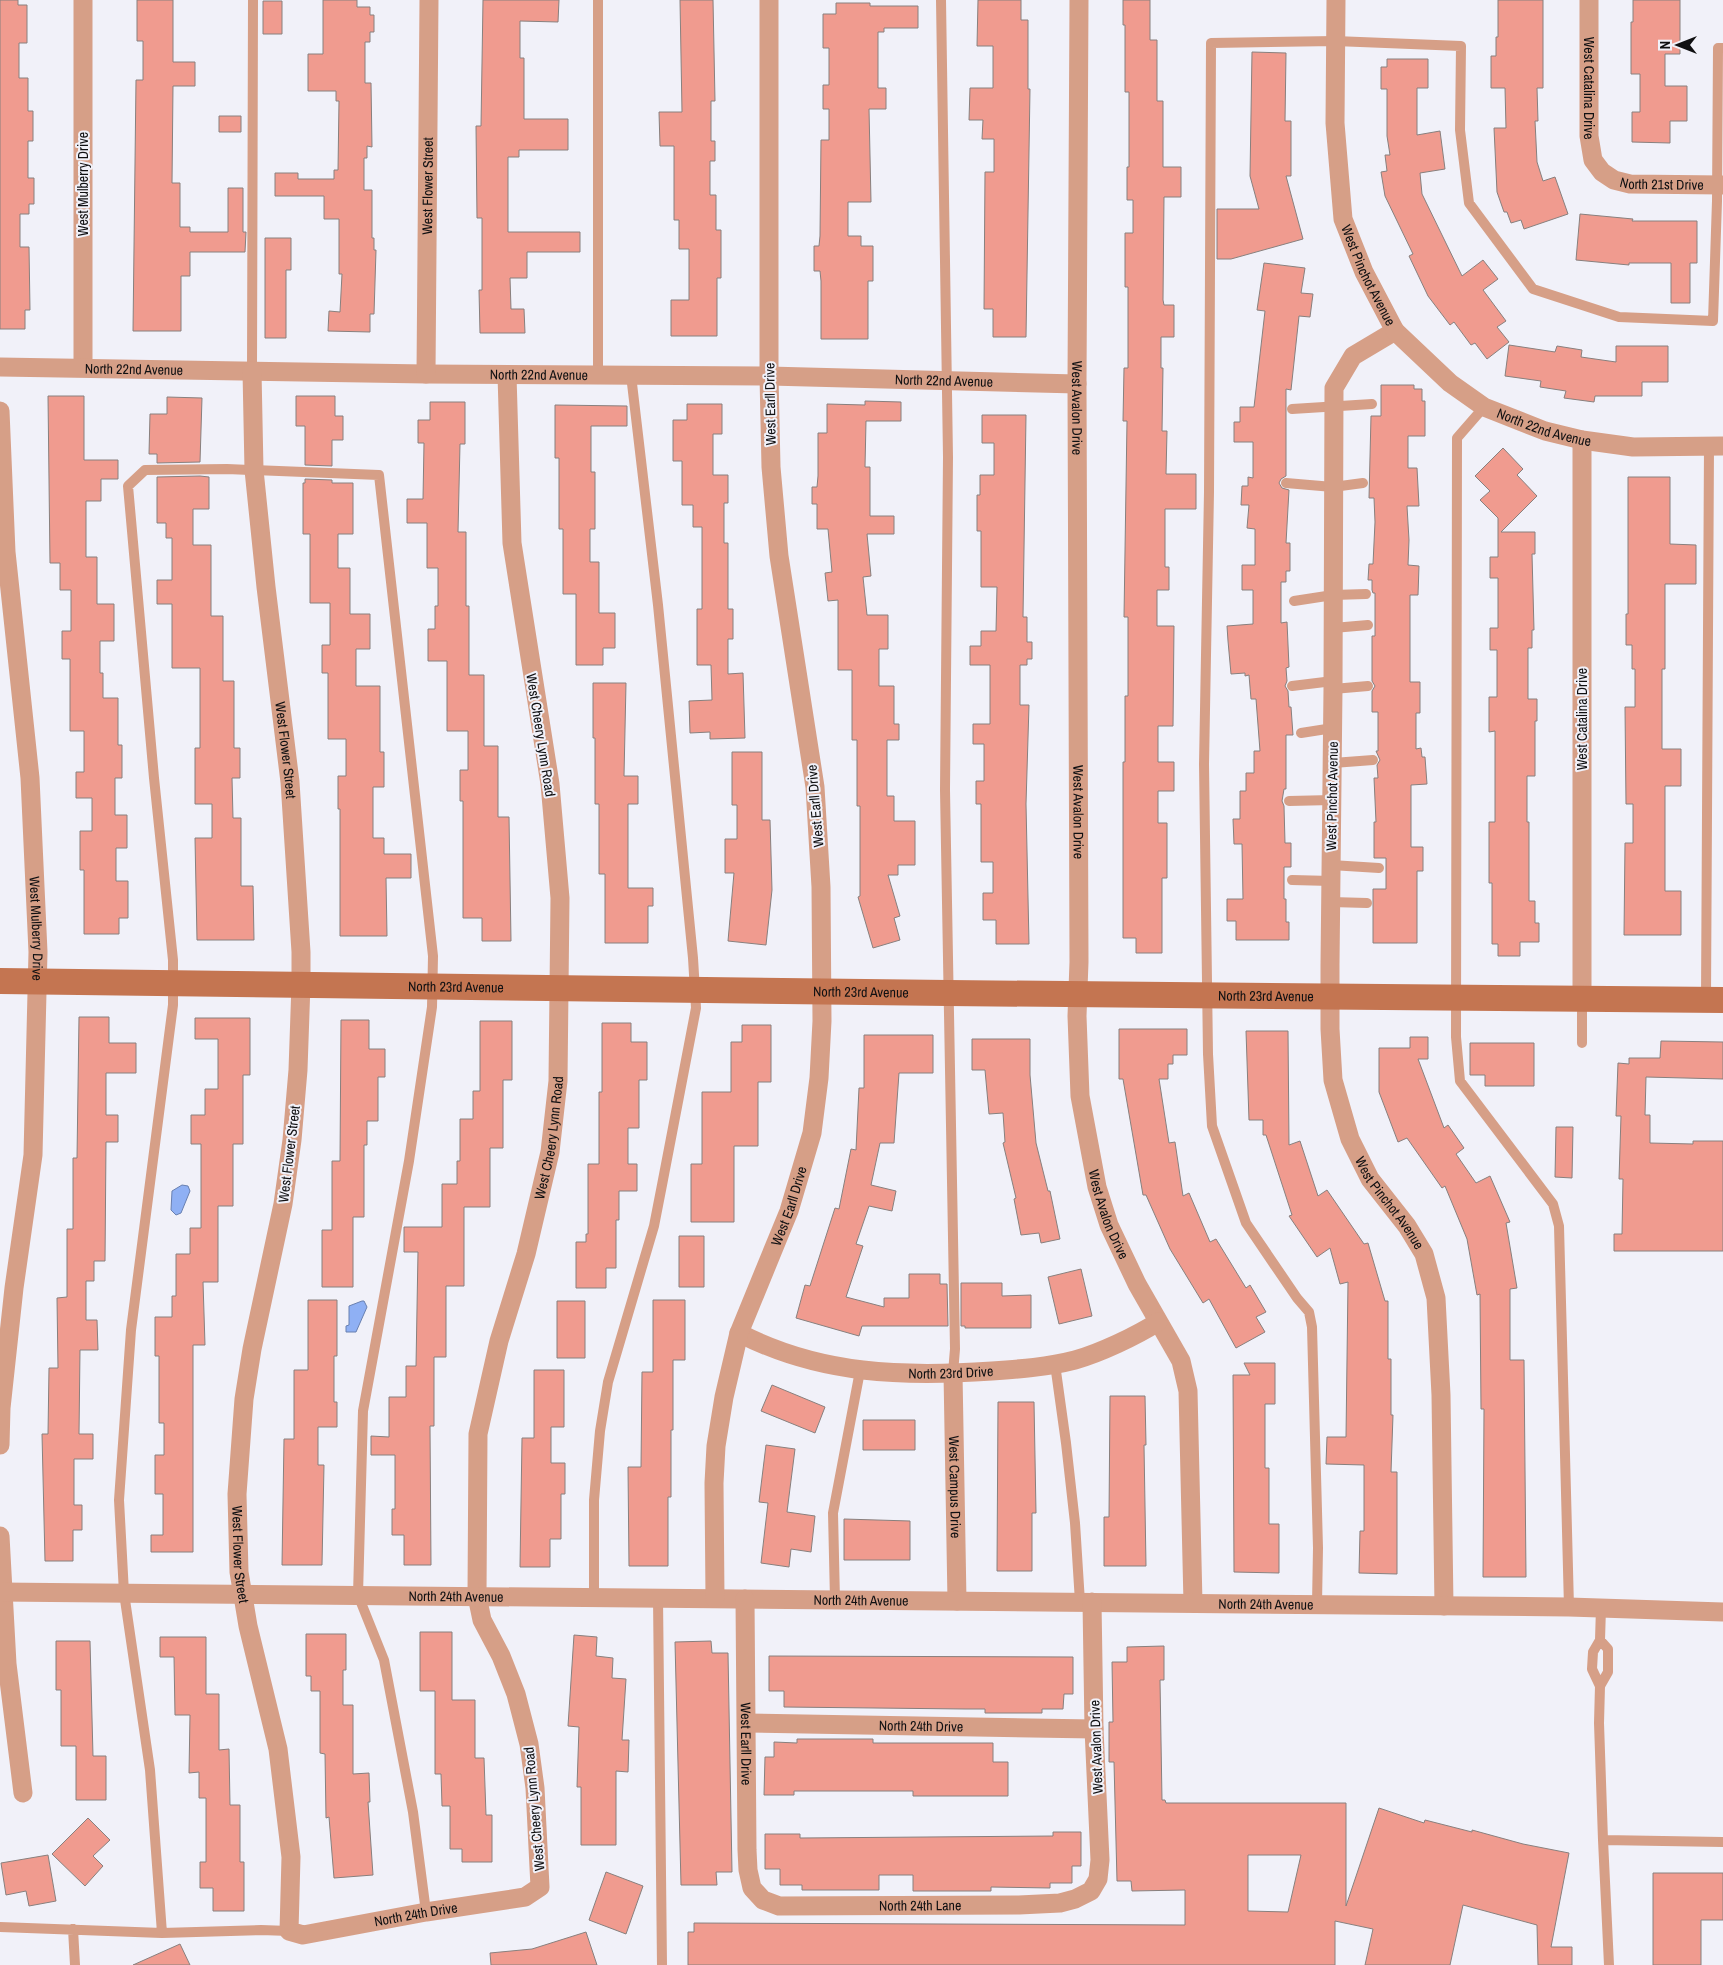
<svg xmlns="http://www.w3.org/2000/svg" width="1723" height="1965" viewBox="0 0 1723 1965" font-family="'Archivo Narrow',sans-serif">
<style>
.water{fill:#8fb0f4;stroke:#6980b0}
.building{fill:#f09b8f;stroke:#88807e;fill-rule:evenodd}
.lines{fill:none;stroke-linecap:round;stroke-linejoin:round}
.lane{stroke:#d69f87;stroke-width:10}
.street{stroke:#d69f87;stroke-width:19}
.secondary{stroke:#c47551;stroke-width:26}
.labels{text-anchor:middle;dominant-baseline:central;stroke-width:4;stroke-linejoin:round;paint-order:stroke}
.street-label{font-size:14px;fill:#101012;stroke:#f1f1f9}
</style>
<rect width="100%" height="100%" fill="#f1f1f9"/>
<path class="water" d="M182,1185L188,1186L190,1191L181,1213L176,1215L171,1210L172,1191Z
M362,1301H364L367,1307L356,1332H346V1326L349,1325V1306Z"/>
<path class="building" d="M0,0H18V5H27V43H19V78H28V111H33V141H28V178H34V204H29V214H20V247H29L30,310H25V329H0Z
M137,0H173V62H195V86H173L172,183H180V227H190V232H228V188H243V232H246L245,252H190V276H181V331H133L136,80H143V41H137Z
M323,0H357V7H370V15H374V32H370V42H365V83H371L372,147L367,146V158H364V190H372V238H374V250H376L374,314H370V332L328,331L329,311L340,312L342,274H339V219H324V196H275V173H298V179H334V170H338L339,101H336V91H308V54H323Z
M483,0H559L558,22L520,21V58H524V119H568V150H519V157H508V232H580V252H527V278H510L511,309H524L525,333H480L479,290H482V218H477L476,126H481Z
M680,0H713L715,101H711V141H715V161H710V195H716V230H721V278H717V336H671V300H689V249H679V220H674V146H660L659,112H682Z
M978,0H1021V20H1028V89H1030L1026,337H993V309H984L985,172H994V139H982L983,120H969L970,88H993V46H977Z
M1123,0H1150V40H1157V101H1163V167H1181V197H1164L1163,300L1164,305H1174V337H1161V368H1163L1162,431H1167L1166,474H1196V509H1165V567H1169V590H1157V626H1174L1173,726H1158V762H1174V791H1158V823H1167V878H1162V953H1136V938H1123V762H1125V696H1128V617H1124L1127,421H1123L1124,368H1128V287H1125V233H1133V200H1127V167H1129V92H1125V25H1123Z
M1498,0H1543V88H1537L1538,121H1535L1537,162L1543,181L1555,177L1568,214L1524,229L1521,220L1511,223L1507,212H1504L1497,192L1494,128H1506L1505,88H1491V56H1496V37H1498Z
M1633,0H1680V54H1665V86H1687V121H1670V143L1632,142V112H1640V74H1631V22H1633Z
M263,1H282V34H263Z
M836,3H870V6H918V28H884V32H878V88H886V109H869L871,202H848V236H861V246H873V281H868V339H821V281L820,271H814V246H819L820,236L821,140H829V109H823V85H829V48H823V14H836Z
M1252,52L1286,53L1285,121H1291V176H1286L1303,239L1231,259H1217V209H1259L1250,176Z
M1387,59H1428V88H1417V135L1440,131L1445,169L1420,173L1422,194L1462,276L1483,260L1498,279L1483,290L1506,321L1497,327L1509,342L1487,359L1475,343L1471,345L1454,322L1450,325L1428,296L1409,256L1413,254L1385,196L1381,172L1387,171L1385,155H1390L1387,136V89H1381V67H1387Z
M219,116H241V132H219Z
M1580,214L1633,219L1632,221H1697V263H1690V303H1671V263H1629V265L1576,260Z
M265,238H291V270H286V338H265Z
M1264,263L1305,268L1301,293L1313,294L1310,317L1299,316L1291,390L1286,389V476L1281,479L1279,483L1282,488L1289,490L1286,543H1290V571H1286V582H1281V623L1287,622L1289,667L1286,668L1287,681L1285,686L1288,691L1289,707H1291L1293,735H1286V789H1284L1282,801L1284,806L1285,843H1291V867H1284V899H1286V922H1289V940H1236V921H1227V899H1243L1242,844H1234L1233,819H1240V791H1246V773H1254V751H1260L1256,699H1251L1249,675L1245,676V673L1231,674L1228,641L1227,626L1253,624V590H1242V565H1255V529L1247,528L1249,505H1241L1242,486H1248V477L1253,478V442H1234V422H1240V407H1254L1265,311L1257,310Z
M1509,345L1555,352L1557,346L1582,350L1581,357L1616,362V346H1668V382H1642V396H1595L1594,402L1564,398L1566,391L1540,387L1541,381L1505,376Z
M1381,385H1414V389H1422V401H1425V436H1408V468H1417L1419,506H1407L1409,540L1408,565L1419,566L1418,595H1410V682H1420V713H1416V749L1421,748L1422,757H1425L1427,784L1411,785V847H1423V871H1417V943H1373V889H1386V858H1374V822H1376L1374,778H1378L1377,765L1380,760L1376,751H1378V712H1372V691L1375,686L1372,681V636H1375V593H1373L1372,590V580H1368L1369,564H1373L1375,522L1374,498H1369L1371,416H1381Z
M48,396H84V460H118V479H101V501H86V557H97V604H114V641H100V673H103V698H118V745H122V778H115V815H127V848H116V881H128V918H119V934H84V870H80V831H92V798H76V772H84V731H70V659H62V631H71V590H60V563H50Z
M296,396H335V416H343V440H332V466L305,465V426H296Z
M167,397L202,398L200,462L157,463V454H149L150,414H167Z
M865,401L901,402V421H866L865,467H870V516H894V534H867L871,576L863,577L867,615H888V649H879V686H894V724H899V740H887V796H894V821H915V865H898V875H888L900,916L894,918L900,940L873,948L858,897L860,896V806H857V740H852V670H838V600L828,601L825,573L832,572L828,529H817V504H812V487H817L818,476V433H827V404L865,405Z
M430,402H465V444H460L458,532H466V606H469V675H484V746H498V817H509L511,941H482V918H463V801H460V770H468V731H447V661H428V629H435V606H438V568H427V523H407V499H423L424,443H418V420H430Z
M687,404H722V434H713V475H728V503H724V543H728V609H733V639H728V674L743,673L745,738L710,739V732L690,733L689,701L712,700L711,665H697V609H702V527H693V505H682V461H673V420H687Z
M555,405L627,406V426H591V472H595V529H590V562H599V613H615V648H603V665H576V594H563V529H559V458H555Z
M982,415H1026L1023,617H1027V642H1032V659H1027V665H1020V705H1029L1026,804L1029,944H996V920H983V893H993V862H981V804H976V781H984V744H973V724H990V665H970V646H981V631H996L997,587H981V531H977V495H980V475H994V443H982Z
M1503,448L1523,469L1517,475L1537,496L1501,532H1535V554H1532L1534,630H1532V648H1528V699H1537V721H1535V776H1527V822H1529V901H1535V923H1539V942H1520V956H1498V944H1492V883H1489V822H1495V731L1489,732V697H1497V650H1490V628H1498V578H1490V557H1498V518L1480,500L1490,491L1475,476Z
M200,476L209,477V509H193V545H211V616H223V681H234V748H240V778H232L233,818H241V886H253L254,940H197L195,838H212V804H195V748H200V668H172V604H157V580H172V538H166V523H157V477Z
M1628,477H1670V544L1696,545V584H1665V669H1662V749H1681V786H1665V891H1681V935H1624L1625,843H1633V804H1626L1625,707H1635V669H1632V645H1626V614H1628Z
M305,479L332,480V483H353V534H338V568H350V614H370V649H356V686H380V752H384V787H373V838H384V854H411V878H386L387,936H340V809H338V776H346V739H328V673H322V645H330V603H310V534H303V483H305Z
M593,683H626L624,776H638V804H628V888H653V906H648V943H605V874H599V804H595V738H593Z
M732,752H762V820H770L772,890L766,945L728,941L734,873H725V839H737V805H732Z
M79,1017H109V1043H136V1073H106V1115H118V1142H106L105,1261H94V1281H86V1320H97L98,1350H80L79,1434H93V1459H74V1505H82V1530H73V1561H45L42,1434H48L49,1368H58L57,1298L67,1297V1229H73V1158H77Z
M195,1018H250V1075H243V1144H233V1206H218V1282H203L205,1345H193V1552H151V1535H163V1494H155V1455H164V1423H159V1356H155V1317H172V1296H176V1254H190V1228H201V1144H191V1115H205V1089H218V1039H195Z
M341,1020H369V1049H385V1077H378V1121H367V1145H364V1217H353V1287H322V1230H332V1161H340Z
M480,1021H512V1080H503V1148H490V1207H464V1286H446V1357H434V1426H430L431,1565H404V1535H392V1509H395V1455H371V1436L389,1437V1397H406V1366H416L418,1252H404V1227H442V1184H457V1161H460V1119H473V1091H480Z
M602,1023H631V1042H647V1080H639V1128H628V1164H637V1191H619V1220H616V1268H606V1288H576V1242H586V1234H588V1164H599V1092H602Z
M742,1025H771V1082H758V1146H734V1222H691V1164H702V1092H731V1042H742Z
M1119,1029H1187V1055H1173V1064H1168V1079H1159L1169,1143L1175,1142L1183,1196L1189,1193L1210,1242L1216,1239L1246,1288L1250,1285L1266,1312L1256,1317L1265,1332L1236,1348L1209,1299L1203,1303L1170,1249L1146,1195H1143L1123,1079H1119Z
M1246,1031H1288L1289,1145L1300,1141L1318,1196L1327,1190L1364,1244L1368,1243L1385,1301H1388V1359H1391V1415H1393L1391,1472H1397V1574L1359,1573L1360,1531H1364V1465L1326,1464L1327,1437H1346L1348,1282L1340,1284L1330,1248L1317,1257L1289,1216L1292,1215L1266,1135H1263V1120H1249Z
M864,1035H933V1073H899L894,1143H880L871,1185L896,1191L892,1211L869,1206L856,1244L863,1246L846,1297L884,1307V1298H909V1274H940V1284H947L948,1326H862L859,1336L796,1318L805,1285L810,1286L835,1208L839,1209L851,1149L856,1150L859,1088H864Z
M1410,1037H1428V1059H1418L1444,1128L1448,1125L1464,1148L1456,1154L1476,1183L1490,1176L1510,1222L1506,1223L1517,1288L1510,1289V1360H1524L1526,1577H1483L1484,1409H1481L1480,1294L1477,1295L1467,1239L1445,1186L1442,1188L1407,1138L1398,1142L1379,1092V1048H1410Z
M972,1039H1030V1075L1036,1143L1048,1191H1050L1060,1239L1041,1243L1039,1233L1021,1235L1014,1199L1016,1198L1003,1143L1005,1142L1003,1113L989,1114L985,1070H972Z
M1661,1041L1723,1042V1079L1646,1077L1645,1115H1650V1143L1693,1144V1141H1723V1251H1614V1234H1622L1623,1179H1619L1621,1116H1616L1618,1063L1629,1064V1058H1660Z
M1470,1043H1534V1086H1485V1075H1470Z
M1556,1127H1573L1572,1178L1555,1177Z
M679,1236H704V1287H679Z
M1081,1269L1092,1316L1059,1324L1048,1277Z
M961,1283H1002V1296L1031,1295V1328H965V1326H961Z
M308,1300H337V1356H334V1402H337V1427H318V1465H324L322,1565H282L284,1439H294V1370H308Z
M653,1300H685V1360H673V1430H671V1497H668V1566H629L628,1467H641L642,1372H653Z
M557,1301H585V1358H557Z
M1244,1363H1275V1404H1265V1468H1269V1524H1279V1573L1234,1572L1233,1375H1250Z
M534,1370H564V1427H551V1463H565V1494H561V1539H550V1567H520L522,1438H534Z
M772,1385L825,1407L815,1433L761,1411Z
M1110,1396H1145L1146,1445H1144L1146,1566H1104V1517H1109Z
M998,1402H1034L1036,1513H1032V1571H997Z
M863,1420H915V1450H863Z
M766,1445L795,1449L787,1512L815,1516L811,1552L791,1549L789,1567L761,1563L768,1503L759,1502Z
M844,1519L910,1521V1560H844Z
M420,1632H452V1700H475V1758H484L486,1815H492V1862H462V1849H450V1806H442L441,1774H435V1691H420Z
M306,1634H346V1670H343V1705H353V1774L369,1773L370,1802H368L373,1875L334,1878L329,1817L326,1818L325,1754L320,1753V1691H311V1676H306Z
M574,1635L597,1637L596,1656L613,1658L612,1678L626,1679L622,1740H629L628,1772L616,1771V1845H581V1787H577L579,1727L568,1726Z
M160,1637H206V1694H219V1750L229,1749L230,1805H240V1862H244V1911H213V1888H200V1862H206V1798H199V1772L189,1773L190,1715H175L174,1657H160Z
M56,1641H90L93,1756H106V1800H76V1746H61V1690H56Z
M711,1641L712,1653H728L732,1872H716L717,1885H681L675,1642Z
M1164,1646V1680H1160L1162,1800H1165L1166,1803H1346V1906L1379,1808L1424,1823L1425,1820L1472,1832V1830L1523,1844L1569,1853L1551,1947H1572V1965H1538L1537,1925L1463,1905L1450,1965H1365L1373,1929L1335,1921V1965H688V1932H694V1923L1185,1925V1890L1132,1891L1131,1881H1117L1114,1762H1109V1722H1113L1112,1662H1127V1647ZM1248,1855H1301L1288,1912L1248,1911Z
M769,1656L1073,1657V1694H1064L1063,1709H1042V1713H985V1709H965L784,1707V1691H769Z
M797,1739H873V1743H993V1762H1008V1796H913V1791H794V1795H764L765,1757H774V1742L797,1743Z
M88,1818L110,1840L93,1856L103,1866L85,1886L52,1854Z
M1053,1832H1081V1866H1072V1883H1050V1888L991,1887V1891H913V1875H879V1890H802V1885H780V1869H765V1834H800V1838L1053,1836Z
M48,1855L56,1901L29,1906L26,1891L6,1895L1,1863Z
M606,1872L643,1886L626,1934L589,1920Z
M1653,1873H1723V1920H1701V1965H1653Z
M586,1932L597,1965H491L490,1953L532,1949Z
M180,1944L190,1965H133Z"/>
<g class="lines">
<path class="lane" d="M941,0L948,457L945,790L955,1349L953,1373
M252,371L253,0
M598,375V0
M1484,407L1457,438L1456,1037L1460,1081L1553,1204L1559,1226L1569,1607
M1292,409L1372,404
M1286,483L1333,487L1363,483
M1294,601L1333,595L1366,594
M1333,628L1368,625
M1292,686L1333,681
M1333,689L1368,686
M1301,733L1333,728
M1333,763L1373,760
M1289,801L1332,800
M1331,865L1379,868
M1292,880L1331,881
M1331,902L1367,903
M1706,1000L1709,446
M1582,1043V999
M1055,1364L1066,1443L1075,1523L1080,1602
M594,1597V1500L600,1431L608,1382L654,1226L662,1185L696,1008L693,958L658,605L631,375
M658,1598L662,1965
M835,1600L833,1513L860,1371
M1317,1604L1318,1548L1312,1327L1309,1312L1297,1298L1246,1223L1212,1126L1208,1054L1204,764L1209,492L1211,43L1335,41L1461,46L1460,130L1469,203L1533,289L1619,317L1713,321L1717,201L1718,48H1723
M1600,1640L1601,1608
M1600,1686L1608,1672V1649L1600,1640L1593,1652L1592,1669L1600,1686L1599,1723L1603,1840
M0,1927L162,1933L261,1930L289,1931
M73,1929L75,1965
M162,1933L150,1770L124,1593L119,1500L131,1330L173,1005V960L154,778L128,486L145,470L227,469L379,475L433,956L432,1007L409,1161L363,1411L358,1595L384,1660L413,1812L426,1912
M1609,1965L1603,1840L1723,1842"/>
<g class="street">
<path d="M83,0V367"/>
<path id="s1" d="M1079,0L1077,384L1079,962L1077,1016L1080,1096L1097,1187L1109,1225L1137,1284L1181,1361L1188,1391L1193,1603"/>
<path id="s2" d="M1336,0L1335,123L1343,219L1364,272L1395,331L1353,356L1334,388L1333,689L1330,965V1029L1333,1080L1350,1139L1370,1179L1407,1226L1424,1254L1436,1298L1441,1395L1444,1606"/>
<path id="s3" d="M1589,0V136L1593,160L1602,172L1614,180L1630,184L1723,185"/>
<path id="s4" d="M1395,331L1450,383L1484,407L1545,431L1582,440L1633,447L1723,446"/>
<path id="s5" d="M0,367L426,374L769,376L1077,384"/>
<path id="s6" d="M252,371L254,470L266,587L290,782L301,952V984L298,1070L292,1140L283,1204L252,1349L244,1399L237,1494L239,1572L248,1626L278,1749L291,1857L289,1931L303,1935L426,1912L525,1897L540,1887L535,1788L529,1744L516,1694L501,1656L482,1620L477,1596L478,1434L499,1341L526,1254L550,1152L558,1081L560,898L550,784L512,543L507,375"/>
<path id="s7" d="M426,374L429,0"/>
<path id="s8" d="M0,411L6,552L30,778L38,952L33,1155L14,1288L1,1408L0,1445"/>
<path d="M1582,999V440"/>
<path id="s9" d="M739,1333C820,1375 904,1377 992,1371C1020,1369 1048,1367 1075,1360C1100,1353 1136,1336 1158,1322"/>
<path id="s10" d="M953,1373L957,1601"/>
<path d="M0,1536L7,1664L23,1793"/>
<path id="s11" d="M0,1592L1569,1607L1723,1612"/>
<path id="s12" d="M715,1598L714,1483L716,1446L724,1397L739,1333L789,1211L812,1133L819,1078L822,1021L821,887L815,787L779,556L771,467L769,376V0"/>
<path id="s13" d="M745,1599L747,1850L748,1870L752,1888L763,1900L779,1906L1019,1905L1060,1903L1075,1899L1091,1891L1098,1879L1100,1860L1094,1729L1092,1602"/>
<path id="s14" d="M747,1723L1094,1729"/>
</g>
<path class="secondary" id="s15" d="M0,981L948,993L1723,1000"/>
</g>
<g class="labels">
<g class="street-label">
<text stroke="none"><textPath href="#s3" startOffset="88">West Catalina Drive</textPath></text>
<text stroke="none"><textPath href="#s3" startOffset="238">North 21st Drive</textPath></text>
<text transform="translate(83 184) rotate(-90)">West Mulberry Drive</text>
<text stroke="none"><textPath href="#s7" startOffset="188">West Flower Street</textPath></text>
<text stroke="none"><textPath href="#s2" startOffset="281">West Pinchot Avenue</textPath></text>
<text stroke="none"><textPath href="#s5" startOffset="134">North 22nd Avenue</textPath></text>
<text stroke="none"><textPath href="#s5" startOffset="539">North 22nd Avenue</textPath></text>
<text stroke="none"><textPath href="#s5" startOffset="944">North 22nd Avenue</textPath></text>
<text transform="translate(770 404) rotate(-91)">West Earll Drive</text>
<text stroke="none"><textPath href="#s1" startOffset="408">West Avalon Drive</textPath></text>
<text stroke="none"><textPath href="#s4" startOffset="181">North 22nd Avenue</textPath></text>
<text transform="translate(1582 719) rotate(-90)">West Catalina Drive</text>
<text transform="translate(541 735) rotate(81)">West Cheery Lynn Road</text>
<text stroke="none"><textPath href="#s6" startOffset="381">West Flower Street</textPath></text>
<text transform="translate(1332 796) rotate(-89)">West Pinchot Avenue</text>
<text transform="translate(815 806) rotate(-95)">West Earll Drive</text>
<text stroke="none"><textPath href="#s1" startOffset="812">West Avalon Drive</textPath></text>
<text stroke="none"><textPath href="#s8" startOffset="519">West Mulberry Drive</textPath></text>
<text stroke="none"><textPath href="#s15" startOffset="456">North 23rd Avenue</textPath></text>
<text stroke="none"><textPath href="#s15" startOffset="861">North 23rd Avenue</textPath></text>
<text stroke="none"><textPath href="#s15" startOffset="1266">North 23rd Avenue</textPath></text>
<text stroke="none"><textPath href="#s6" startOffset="2599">West Cheery Lynn Road</textPath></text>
<text transform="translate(289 1154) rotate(-83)">West Flower Street</text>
<text stroke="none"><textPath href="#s2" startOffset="1258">West Pinchot Avenue</textPath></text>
<text stroke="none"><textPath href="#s12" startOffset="404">West Earll Drive</textPath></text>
<text stroke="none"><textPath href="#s1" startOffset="1218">West Avalon Drive</textPath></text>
<text stroke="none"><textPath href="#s9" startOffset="218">North 23rd Drive</textPath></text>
<text stroke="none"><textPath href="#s10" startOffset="114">West Campus Drive</textPath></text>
<text stroke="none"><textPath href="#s6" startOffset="1191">West Flower Street</textPath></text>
<text stroke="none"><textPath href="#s11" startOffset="456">North 24th Avenue</textPath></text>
<text stroke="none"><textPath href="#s11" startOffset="861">North 24th Avenue</textPath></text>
<text stroke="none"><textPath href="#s11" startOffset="1266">North 24th Avenue</textPath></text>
<text stroke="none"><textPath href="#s14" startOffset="174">North 24th Drive</textPath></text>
<text stroke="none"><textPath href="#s13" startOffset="145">West Earll Drive</textPath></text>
<text transform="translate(1096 1747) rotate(-92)">West Avalon Drive</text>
<text transform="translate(534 1809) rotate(-95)">West Cheery Lynn Road</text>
<text stroke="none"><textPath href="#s13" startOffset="464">North 24th Lane</textPath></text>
<text stroke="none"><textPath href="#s6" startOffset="1702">North 24th Drive</textPath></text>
</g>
</g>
<g transform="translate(1678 45) rotate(270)" stroke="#f1f1f9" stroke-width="4" paint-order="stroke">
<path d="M0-4L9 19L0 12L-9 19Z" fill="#101012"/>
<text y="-8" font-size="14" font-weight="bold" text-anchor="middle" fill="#101012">N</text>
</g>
</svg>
